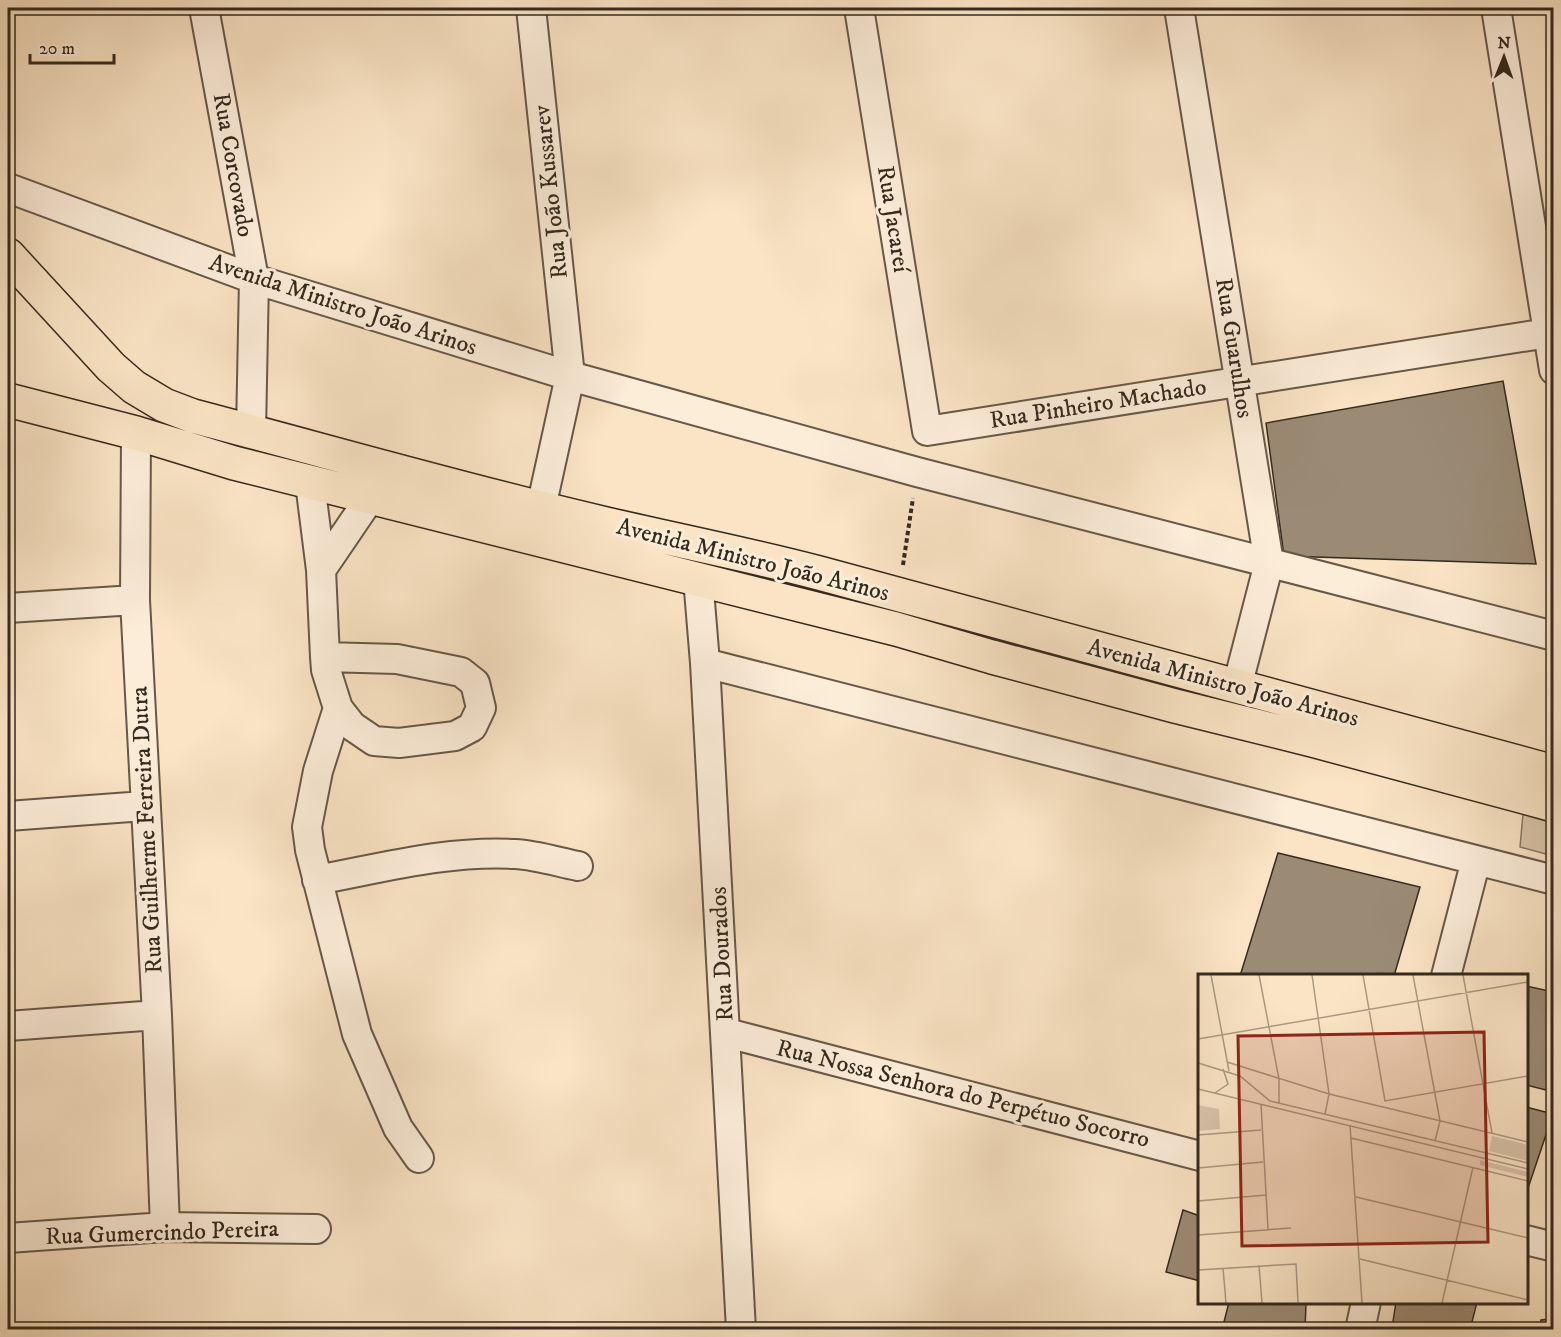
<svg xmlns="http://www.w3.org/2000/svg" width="1561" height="1337" viewBox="0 0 1561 1337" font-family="'IM FELL DW Pica',serif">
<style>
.green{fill:#d8c4a9;stroke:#867764;stroke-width:1.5}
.building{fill:#9b8b75;stroke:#342a1e;stroke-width:1.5}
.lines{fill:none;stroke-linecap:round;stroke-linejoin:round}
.minor-casing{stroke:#665848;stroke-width:32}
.highway-casing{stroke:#342a1e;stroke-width:36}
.path{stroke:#342a1e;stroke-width:4;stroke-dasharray:4.5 3;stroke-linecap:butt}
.minor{stroke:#fcedd9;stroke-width:28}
.highway{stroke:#fae4c5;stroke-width:33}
.labels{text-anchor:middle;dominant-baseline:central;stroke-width:6;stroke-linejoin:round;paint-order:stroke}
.street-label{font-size:24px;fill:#342a1e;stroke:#fcedd9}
.inset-road{fill:none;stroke:#ab9a82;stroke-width:1.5}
.view{fill:#8f2418;fill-opacity:0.15;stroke:#8f2418;stroke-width:3}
.inset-edge{fill:none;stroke:#342a1e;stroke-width:3}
</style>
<rect width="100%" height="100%" fill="#fae4c5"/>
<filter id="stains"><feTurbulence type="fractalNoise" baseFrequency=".00333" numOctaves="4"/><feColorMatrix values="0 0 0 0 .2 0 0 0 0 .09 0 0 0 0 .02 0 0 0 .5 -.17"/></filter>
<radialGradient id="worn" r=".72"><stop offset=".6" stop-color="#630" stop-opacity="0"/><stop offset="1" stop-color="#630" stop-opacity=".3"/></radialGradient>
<path class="green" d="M1523,814L1553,823V856L1520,847Z"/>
<path class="building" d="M1503,381L1536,564L1284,556L1266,423Z
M1278,853L1420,887L1394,976H1240Z
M1526,986L1554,992V1092L1526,1085Z
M1526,1107L1553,1114L1526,1194Z
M1183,1210L1200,1216V1281L1166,1272Z
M1229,1302L1306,1304L1305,1330H1222Z
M1396,1302H1477L1470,1330L1392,1328Z
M1549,1319L1554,1320V1330H1539L1541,1320Z"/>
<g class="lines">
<g class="minor-casing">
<path id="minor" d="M204,8L254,279L251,431
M531,8L570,376L541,508
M859,8L927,431L1554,332
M1179,8L1269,563L1237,687
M1496,8L1554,370
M8,188L254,279L570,376L917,472L1554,636
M136,433L135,600L157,1015L165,1227
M310,483L321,570L325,657L326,670L338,708L352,726L374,741L399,743L455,736L472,727L481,708L475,683L461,672L397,659L325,657
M321,570L370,498
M698,578L705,663L741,1330
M8,608L135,600
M705,663L1554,880
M338,708L318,771L307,827L310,850L357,1034L398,1128L419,1158
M8,816L144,806
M317,880C382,868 448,850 515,854C536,855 558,862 578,866
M1446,976L1476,860
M8,1026L157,1015
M727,1033L1200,1156
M8,1238L165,1227L316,1229
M1526,1240L1554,1247
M1360,1330L1366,1302"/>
</g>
<g class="highway-casing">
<path id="highway" d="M8,255L111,367L134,387L164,405L193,416C330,452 465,491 602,523C674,540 747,554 819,573L1554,772
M8,400L136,433L234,463L896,629L992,657L1175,706L1312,740L1554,805"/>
</g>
<path class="path" d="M903,565L913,498"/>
<use href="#minor" class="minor"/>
<use href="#highway" class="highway"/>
</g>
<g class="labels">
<g class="street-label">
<text transform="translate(233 165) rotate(80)">Rua Corcovado</text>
<text transform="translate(551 192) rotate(-96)">Rua João Kussarev</text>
<text transform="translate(893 219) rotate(81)">Rua Jacareí</text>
<text transform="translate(343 305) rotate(18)">Avenida Ministro João Arinos</text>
<text transform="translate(1234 348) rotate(81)">Rua Guarulhos</text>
<text transform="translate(1098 404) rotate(-9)">Rua Pinheiro Machado</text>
<text transform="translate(753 560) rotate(14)">Avenida Ministro João Arinos</text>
<text transform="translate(1223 683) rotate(15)">Avenida Ministro João Arinos</text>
<text transform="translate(147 830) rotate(-93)">Rua Guilherme Ferreira Dutra</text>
<text transform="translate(722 954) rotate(-93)">Rua Dourados</text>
<text transform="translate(963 1094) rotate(14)">Rua Nossa Senhora do Perpétuo Socorro</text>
<text transform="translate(162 1233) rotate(-2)">Rua Gumercindo Pereira</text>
</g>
</g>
<g transform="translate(1198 974)">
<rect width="330" height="330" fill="#fae4c5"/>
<path d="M0,131L21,135L22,155L0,157ZM294,162L330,171V187L291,177ZM282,186L330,198V203L282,191Z" fill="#d8c4a9"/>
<path class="inset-road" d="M13,1L31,97M61,1L81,105V129M114,1L131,120L127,140M165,1L187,127L330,102M215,1L242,147L237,167M265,1L294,159M0,65L330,8M29,88L131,120L330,168M0,89L42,102L72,127L330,189M0,115L330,195M17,119L30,110L25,95M63,130L70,255M152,151L164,329M0,161L63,156M153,164L330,207M0,194L65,188M158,223L330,264M0,227L68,221M0,261L93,254M162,285L330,326M61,291L64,329M25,294L28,329M0,296L98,290L100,329M244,329L275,193"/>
<path class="view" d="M286,58L290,268L44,272L40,62Z"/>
<rect width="330" height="330" class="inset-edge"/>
</g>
<rect width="1561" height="1337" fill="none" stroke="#fae4c5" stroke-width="30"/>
<rect x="9" y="9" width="1543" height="1319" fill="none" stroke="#342a1e" stroke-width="3"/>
<rect x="15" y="15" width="1531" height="1307" fill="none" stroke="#342a1e" stroke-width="1.5"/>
<g transform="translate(1504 57) rotate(1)" stroke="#fcedd9" stroke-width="4.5" paint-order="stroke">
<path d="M0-4.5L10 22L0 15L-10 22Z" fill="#342a1e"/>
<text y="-9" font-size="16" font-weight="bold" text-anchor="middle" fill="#342a1e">N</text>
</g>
<path d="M30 54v9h84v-9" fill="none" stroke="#342a1e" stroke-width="3"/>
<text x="39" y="54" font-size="18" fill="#342a1e" stroke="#fcedd9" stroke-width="4.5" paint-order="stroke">20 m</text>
<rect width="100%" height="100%" filter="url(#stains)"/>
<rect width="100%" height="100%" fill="url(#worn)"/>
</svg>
